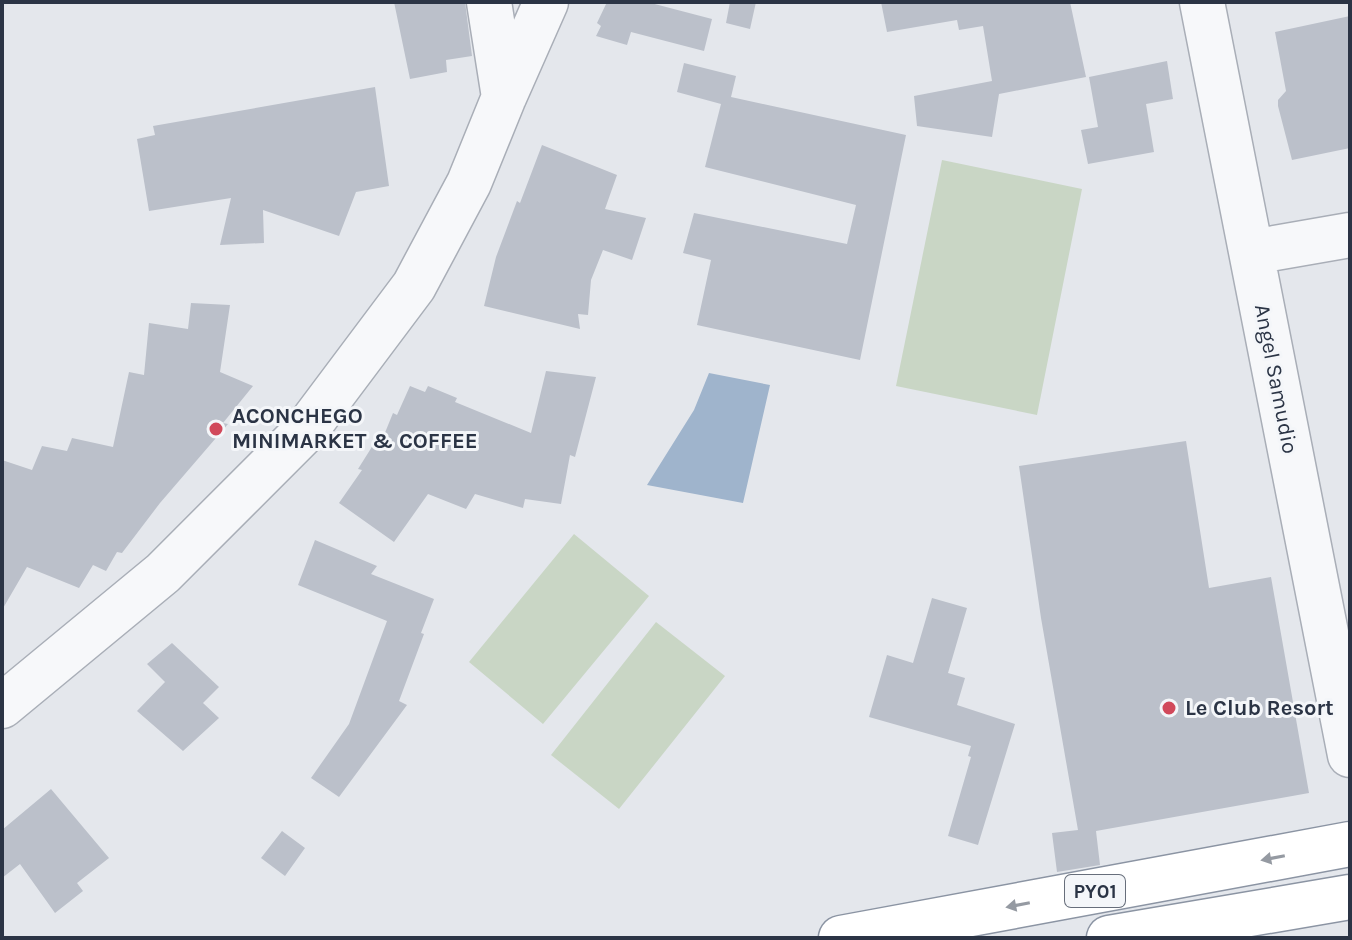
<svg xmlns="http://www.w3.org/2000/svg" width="1352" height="940" viewBox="0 0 1352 940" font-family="Karla,sans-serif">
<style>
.green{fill:#c9d6c5}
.water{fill:#9fb4cc}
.building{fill:#bbc0ca}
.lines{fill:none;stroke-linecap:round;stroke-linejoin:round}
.minor-casing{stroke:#a9aeb7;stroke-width:47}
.highway-casing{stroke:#8b94a3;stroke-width:47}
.minor{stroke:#f7f8fa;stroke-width:44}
.highway{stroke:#fff;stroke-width:44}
.oneway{fill:#959aa2}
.poi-dot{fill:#d1495b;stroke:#f4f6f9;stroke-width:3}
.labels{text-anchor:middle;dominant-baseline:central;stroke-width:6;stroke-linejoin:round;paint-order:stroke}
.shield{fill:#f4f6f9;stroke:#676e7b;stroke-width:2}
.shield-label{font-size:20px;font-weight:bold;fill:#2b3445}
.street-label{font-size:22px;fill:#2b3445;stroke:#f4f6f9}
.poi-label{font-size:22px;font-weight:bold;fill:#2b3445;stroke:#f4f6f9;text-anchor:start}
</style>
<rect width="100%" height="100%" fill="#e4e7ec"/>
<path class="green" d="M942,160L1082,189L1037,415L896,386Z
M574,534L649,596L543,724L469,662Z
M656,622L725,676L619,809L551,755Z"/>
<path class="water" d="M709,373L770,385L743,503L647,485L694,410Z"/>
<path class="building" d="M394,2H465L472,56L446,60L447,72L410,79Z
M607,2H647L712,19L704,51L631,32L627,45L596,36L601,26L597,23Z
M730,2H756L750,29L726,23Z
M881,2H1070L1086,77L999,94L992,137L917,126L914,96L992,81L983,26L959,30L957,20L887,32Z
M1350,16V148L1292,160L1278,106V100L1286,91L1275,32Z
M1167,61L1173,99L1146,104L1154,152L1088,164L1081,130L1098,127L1089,77Z
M684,63L736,76L731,97L906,135L860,360L697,325L711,260L683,253L694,213L847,244L856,205L705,167L721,104L677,92Z
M375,87L389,186L356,192L339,236L263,210L264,243L220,245L231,198L149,211L137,139L155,135L153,126Z
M542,145L617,175L605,209L646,218L632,260L603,250L591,280L588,315L578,314L580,329L484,306L496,257L517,201L520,203Z
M191,303L230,305L220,372L253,386L223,423L228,424L160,503L122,553L117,552L106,571L93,565L79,588L27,567L2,610V460L32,470L42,446L67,451L72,438L113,447L129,372L144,375L149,323L188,329Z
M546,371L596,377L575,457L570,455L561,504L525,499L523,508L475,494L466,509L428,494L394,542L339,503L362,470L358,469L375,442L380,445L393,413L397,415L410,386L425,392L428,386L457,398L455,402L531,433Z
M1186,441L1209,588L1271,577L1309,793L1096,831L1100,865L1057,872L1052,833L1078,830L1041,618L1019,466Z
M315,540L377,566L371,574L434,599L421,633L424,634L399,701L407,705L339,797L311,778L349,724L387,621L298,585Z
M932,598L967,608L948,673L965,678L957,705L1015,724L978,845L948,836L971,757L968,756L971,746L869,717L887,655L913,663Z
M172,643L219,687L203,703L219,718L183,751L137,711L165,682L147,664Z
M51,789L109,858L77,883L83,891L55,913L20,864L2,878V830Z
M282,831L305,848L285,876L261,858Z"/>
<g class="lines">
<g class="minor-casing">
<path id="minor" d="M489,2L504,97
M1202,2L1350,755
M1252,252L1350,235
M2,706L163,573L306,430L414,286L469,183L504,97L546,2"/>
</g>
<g class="highway-casing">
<path id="highway" d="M841,938L1350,844
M1109,938L1350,897"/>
</g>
<use href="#minor" class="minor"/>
<use href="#highway" class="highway"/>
</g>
<defs><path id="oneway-solid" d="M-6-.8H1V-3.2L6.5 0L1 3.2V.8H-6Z" transform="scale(2)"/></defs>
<g class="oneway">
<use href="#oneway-solid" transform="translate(1273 858) rotate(169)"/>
<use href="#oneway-solid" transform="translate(1018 905) rotate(169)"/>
</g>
<g class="poi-dot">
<circle cx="216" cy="429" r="8"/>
<circle cx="1169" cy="708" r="8"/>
</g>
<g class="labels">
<rect class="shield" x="1065" y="875" width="60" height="32" rx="6"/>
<g class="shield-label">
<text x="1095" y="891">PY01</text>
</g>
<g class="street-label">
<text transform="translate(1276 379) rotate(79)">Angel Samudio</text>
</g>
<g class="poi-label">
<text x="232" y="416">ACONCHEGO<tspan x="232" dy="25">MINIMARKET &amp; COFFEE</tspan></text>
<text x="1185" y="708">Le Club Resort</text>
</g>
</g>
<rect width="1352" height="940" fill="none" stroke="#2b3445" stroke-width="8"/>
</svg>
